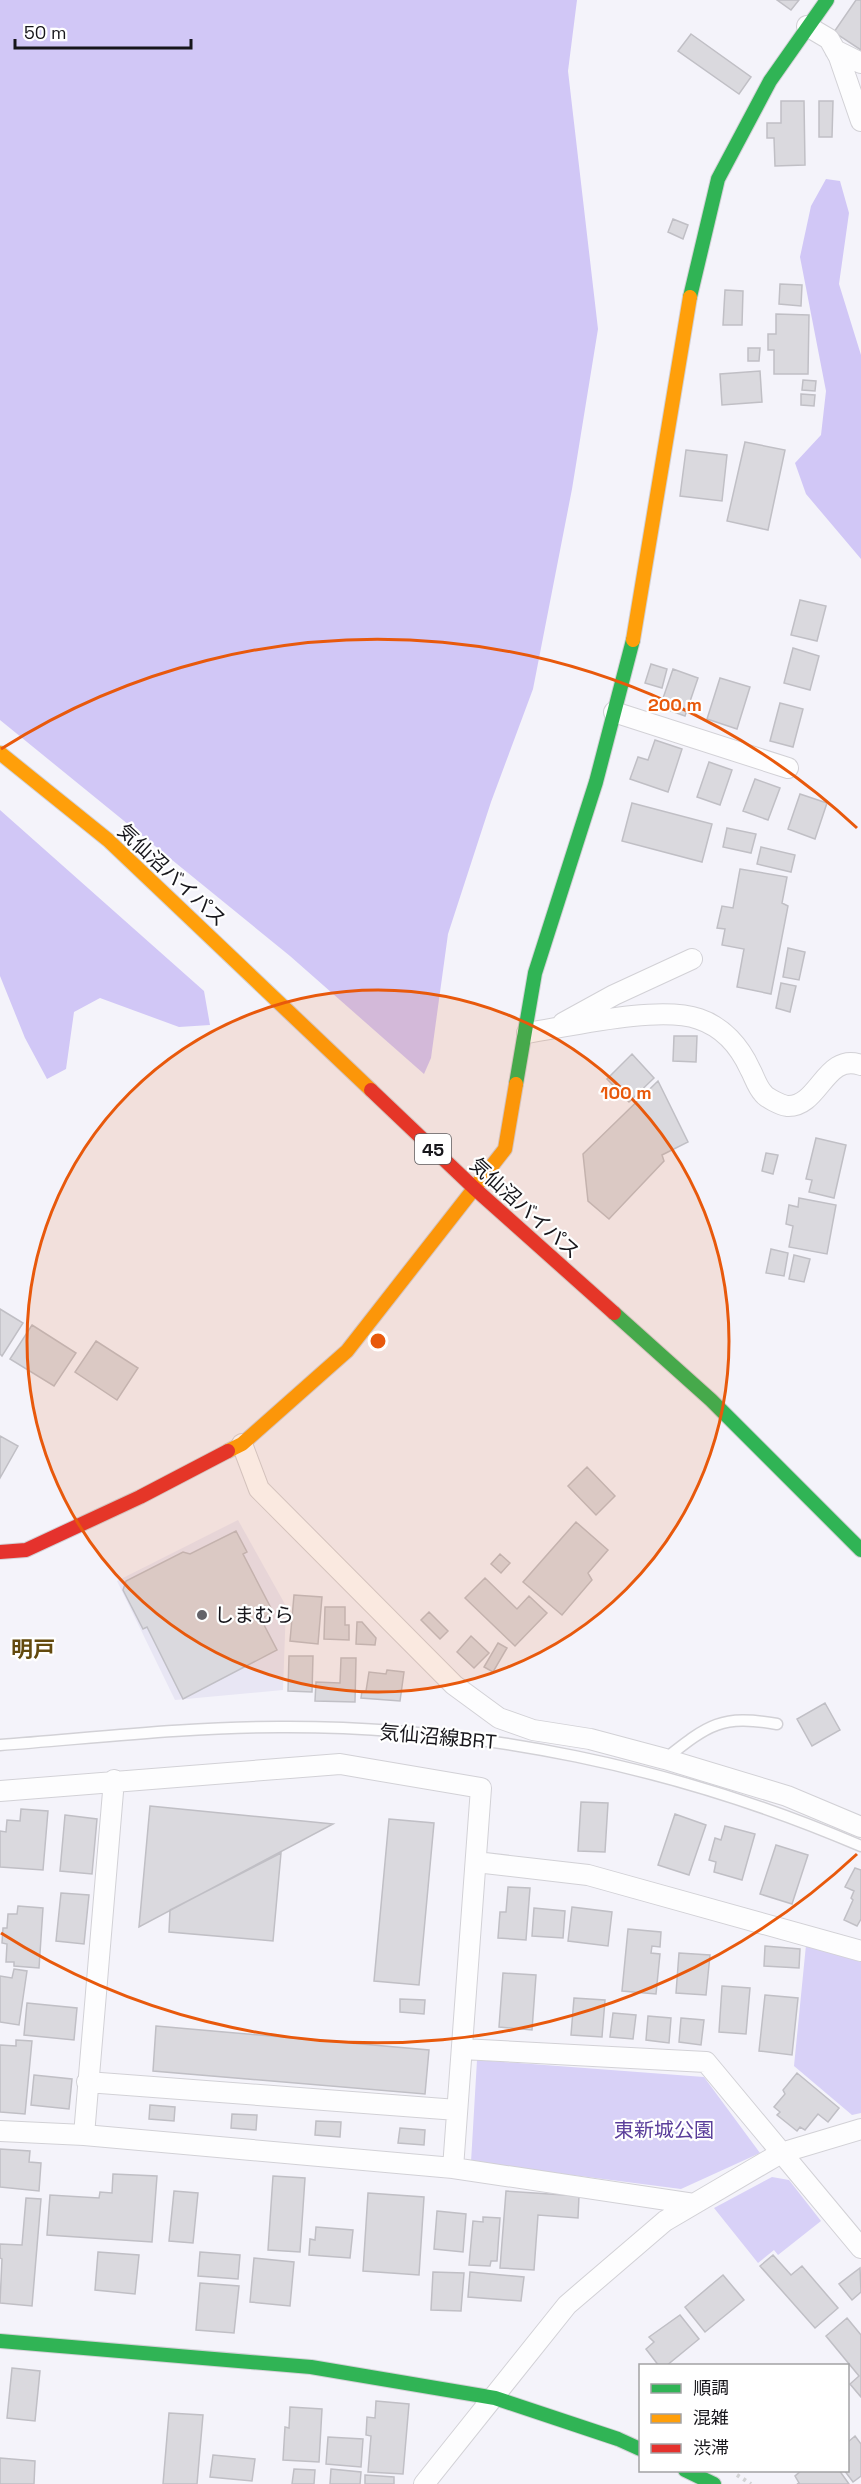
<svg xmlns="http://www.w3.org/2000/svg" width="861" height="2484" viewBox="0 0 861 2484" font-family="'Space Grotesk','Noto Sans JP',sans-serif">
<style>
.built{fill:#e8e6f4}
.green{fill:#d8d1f7}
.forest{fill:#d1c7f6}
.building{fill:#dad9de;stroke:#c0bfc5;stroke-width:1.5}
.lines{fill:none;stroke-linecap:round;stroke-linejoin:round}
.lane-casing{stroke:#d2d1d6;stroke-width:13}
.street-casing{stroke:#d2d1d6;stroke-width:22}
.fast-casing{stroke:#d2d1d6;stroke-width:16}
.slow-casing{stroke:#d2d1d6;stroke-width:16}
.jam-casing{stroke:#d2d1d6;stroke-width:16}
.path{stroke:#d3d3d5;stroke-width:4;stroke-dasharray:3 4.5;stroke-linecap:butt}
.lane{stroke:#fdfdfe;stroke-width:10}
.street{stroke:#fdfdfe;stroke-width:20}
.fast{stroke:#30b455;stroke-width:14}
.slow{stroke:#ff9f0a;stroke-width:14}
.jam{stroke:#e5322d;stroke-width:14}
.ring{fill:none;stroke:#e8590c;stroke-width:3}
.poi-dot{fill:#646369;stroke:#fff;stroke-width:2}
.labels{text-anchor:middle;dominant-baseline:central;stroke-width:4.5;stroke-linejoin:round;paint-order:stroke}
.shield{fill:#fff;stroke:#5d5c5f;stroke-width:1.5}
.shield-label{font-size:18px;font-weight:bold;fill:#17161b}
.street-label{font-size:20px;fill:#17161b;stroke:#fff}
.poi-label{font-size:20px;fill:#17161b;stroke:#fff;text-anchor:start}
.park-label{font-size:20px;fill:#5b3f9b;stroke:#fff}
.quarter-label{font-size:22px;font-weight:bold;fill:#634a0e;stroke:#fff}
.centre{fill:#e8590c;stroke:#fff;stroke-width:3}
.ring-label{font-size:18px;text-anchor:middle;font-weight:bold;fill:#e8590c;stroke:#fff;stroke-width:4.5;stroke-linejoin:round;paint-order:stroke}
</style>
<rect width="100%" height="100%" fill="#f4f3fa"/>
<path class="built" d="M238,1520L286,1606L283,1690L175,1700L117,1581Z"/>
<path class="green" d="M806,1945L861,1962V2113L852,2115L794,2066Z
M477,2060L704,2077L760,2153L681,2189L471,2162Z
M772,2177L789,2180L821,2221L778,2255L774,2250L758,2263L714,2208Z"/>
<path class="forest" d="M0,0H577L568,71L598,329L572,489L533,689L491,802L448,934L431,1058L424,1074L290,956L0,720Z
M826,179L840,181L849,213L839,284L861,355V559L806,494L795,463L821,435L826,391L800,257L811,206Z
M0,810L204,991L210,1025L179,1027L100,998L74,1012L66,1069L47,1079L25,1038L0,976Z"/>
<path class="building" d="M777,0H799L791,10Z
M856,0H861V50L834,32Z
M691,34L751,77L739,94L678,51Z
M781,101H804L805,165L775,166L774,138H767V123H781Z
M819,101H833L832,137H819Z
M673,219L688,225L683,239L668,232Z
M780,284L802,285L801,306L779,304Z
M725,290L743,291L742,325H723Z
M776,314L809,315L808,374H774V350H768V334H776Z
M748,348H760L759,361H748Z
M760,371L762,402L722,405L720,374Z
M803,380L816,381L815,391L802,390Z
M801,394L815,395L814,406L801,405Z
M745,442L785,450L768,530L727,521Z
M686,450L727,455L722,501L680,496Z
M800,600L826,606L817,641L791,635Z
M793,648L819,656L810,690L784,683Z
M651,664L667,669L662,688L645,683Z
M673,669L698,678L685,716L660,707Z
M720,678L750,687L737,729L707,719Z
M780,703L803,709L793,747L770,741Z
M655,740L682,749L668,792L630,779L638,757L648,760Z
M709,762L732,770L720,805L697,797Z
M755,779L780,788L768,820L743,811Z
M800,794L827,803L815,839L788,829Z
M632,803L712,824L702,862L622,841Z
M727,828L756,834L751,853L723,847Z
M761,847L795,855L791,872L757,864Z
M740,869L787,877L782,903L788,906L771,994L737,987L744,949L722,945L725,929L717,928L722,906L733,908Z
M788,948L805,952L799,980L783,977Z
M781,983L796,986L790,1012L776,1008Z
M674,1036H697L696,1062L673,1061Z
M632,1054L654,1078L629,1102L607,1079Z
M658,1081L688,1142L662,1155L664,1161L609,1219L588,1201L583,1154Z
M816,1138L846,1145L834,1198L809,1192L812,1180L806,1179Z
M766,1153L778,1155L773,1174L762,1171Z
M799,1198L836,1205L827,1254L789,1247L793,1226L786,1224L789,1205L798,1207Z
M771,1249L788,1253L784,1276L766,1273Z
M794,1255L810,1259L804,1282L789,1279Z
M0,1309L23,1323L2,1356L0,1354Z
M32,1325L76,1353L54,1386L10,1359Z
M96,1341L138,1368L117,1400L75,1372Z
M0,1436L18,1446L0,1478Z
M587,1467L615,1496L596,1515L568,1486Z
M576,1522L608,1550L588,1573L592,1580L562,1615L523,1582Z
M236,1531L247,1552L243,1554L273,1612L261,1619L277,1650L183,1699L147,1627L143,1629L123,1590L126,1581L183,1552L190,1554Z
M500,1554L510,1563L501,1573L491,1564Z
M485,1578L517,1609L529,1596L547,1613L515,1646L465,1598Z
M294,1595L322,1597L318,1644L290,1641Z
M325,1607H345V1625H349V1640L324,1639Z
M429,1612L448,1631L440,1639L421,1620Z
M357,1622H362L376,1638L375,1645L356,1644Z
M471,1636L489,1653L474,1668L457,1652Z
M498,1643L507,1648L493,1672L484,1667Z
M289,1656H313L312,1692L288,1691Z
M341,1658H356L355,1702L315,1701L316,1682L340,1683Z
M387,1670L404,1672L400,1701L361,1698L362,1691H366L369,1672L386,1674Z
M825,1703L840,1730L812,1746L797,1719Z
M581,1802L608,1803L605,1852L578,1851Z
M150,1806L303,1821L333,1824L139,1927Z
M21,1809L48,1811L43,1870L0,1867V1831L6,1832L7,1820L20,1821Z
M675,1814L706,1825L689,1875L658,1865Z
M65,1815L97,1819L92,1874L60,1871Z
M389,1819L434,1823L419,1985L374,1981Z
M725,1826L755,1834L742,1880L714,1872L716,1862L709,1860L715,1838L721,1840Z
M776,1845L808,1855L792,1904L760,1894Z
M281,1853L273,1941L169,1932L170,1910Z
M855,1868L861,1870V1919L857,1926L844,1920L853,1900L851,1898L854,1891L845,1887Z
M508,1887L530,1888L526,1940L498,1938L500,1912H506Z
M61,1893L89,1895L84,1944L56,1941Z
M18,1906L43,1908L39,1968L14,1966V1962H6L7,1944L2,1943L3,1928H7L8,1914H17Z
M572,1907L612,1912L608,1946L568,1941Z
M534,1908L565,1911L563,1938L532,1936Z
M628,1929L661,1932L660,1947L652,1946L651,1953L660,1954L656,1994L622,1991Z
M765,1946L800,1949L799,1968L764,1966Z
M679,1953L710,1955L706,1995L676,1993Z
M14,1969L27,1971L19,2025L0,2022V1976L12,1978Z
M503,1973L536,1975L532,2030L499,2027Z
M722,1986L750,1988L746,2034L719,2032Z
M765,1995L798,1998L792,2055L759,2051Z
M574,1998L605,2000L602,2037L571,2035Z
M400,1999L425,2000L424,2014L400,2012Z
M27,2003L77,2008L74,2040L24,2035Z
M613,2013L636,2015L633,2039L610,2037Z
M648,2016L671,2018L669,2043L646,2040Z
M681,2018L704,2020L701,2045L679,2042Z
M156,2026L429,2050L425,2094L153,2071Z
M16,2040L32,2041L25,2114L0,2112V2045L16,2046Z
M797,2073L839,2108L828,2122L818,2114L805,2130L800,2127L797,2131L777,2115L780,2112L774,2107L785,2094L783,2090Z
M34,2075L72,2079L69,2109L31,2105Z
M150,2105L175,2107L174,2121L149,2119Z
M232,2114L257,2115L256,2130L231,2128Z
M316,2121L341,2122L340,2137L315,2135Z
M400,2128L425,2130L424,2145L398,2143Z
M0,2149L30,2151L29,2162L41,2163L39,2191L0,2187Z
M113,2174L157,2176L152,2242L47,2235L50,2195L99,2198L100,2192L112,2193Z
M273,2176L305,2178L300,2252L268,2250Z
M174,2191L198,2193L193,2243L169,2241Z
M506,2191L579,2196L578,2218L538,2215L534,2270L500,2268Z
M368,2193L424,2197L419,2275L363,2271Z
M26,2198L41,2199L32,2306L0,2303L2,2259L0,2258V2244L22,2245Z
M437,2211L466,2214L463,2252L434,2249Z
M483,2217L500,2218L497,2261H491L490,2266L469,2265L473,2221L483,2222Z
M316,2227L353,2230L350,2258L309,2255L310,2239L315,2240Z
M98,2252L139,2255L135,2294L95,2290Z
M200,2252L240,2255L238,2279L198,2276Z
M773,2255L791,2275L802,2266L838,2308L815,2328L760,2266Z
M254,2258L294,2262L290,2306L250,2302Z
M860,2268L861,2292L852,2300L839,2284Z
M433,2272L464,2273L461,2311L431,2310Z
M470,2272L524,2277L521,2301L468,2297Z
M723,2275L744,2300L705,2332L685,2307Z
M200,2283L239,2286L234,2333L196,2330Z
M680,2315L699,2339L666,2366H659L646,2349L654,2342L649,2337Z
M847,2318L861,2335V2397L850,2384L859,2376L826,2336Z
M12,2368L40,2371L35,2421L7,2418Z
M376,2401L409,2404L403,2474L368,2472L371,2436L366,2435L367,2417L375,2418Z
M290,2407L322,2409L319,2462L283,2460L285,2427L289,2428Z
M169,2413L203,2415L197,2484H163Z
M855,2436L861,2444V2476L853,2482L844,2470H848V2442Z
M328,2437L363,2439L361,2467L326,2464Z
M213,2455L255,2459L252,2481L210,2477Z
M0,2458L35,2461L34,2484H0Z
M294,2469L315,2470L314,2484H292Z
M331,2469L361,2472L360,2484H330Z
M802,2470H839L849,2484H797L799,2483L795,2476Z
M365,2475L394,2477V2484H365Z"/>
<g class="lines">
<g class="lane-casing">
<path id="lane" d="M0,1745C93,1738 187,1727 280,1727C480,1726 677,1767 861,1846
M665,1759C708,1725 721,1714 777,1724"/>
</g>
<g class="street-casing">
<path id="street" d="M807,26L829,39L839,57L861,121
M835,50L861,63
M614,712L788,768
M563,1023L614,995L692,959
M527,1033C571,1026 659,1005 699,1019C723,1027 740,1047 750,1069C754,1076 757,1087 763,1093C766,1098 781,1105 787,1106C819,1108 825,1052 861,1065
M242,1444L259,1489L454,1685L499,1718L533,1730L590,1739L665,1759L787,1796L861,1827
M0,1791L340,1764L481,1788L453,2168L84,2135L0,2131
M476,1862L588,1875L861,1951
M462,2049L706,2062L861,2248
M87,2082L457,2110
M84,2135L114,1780
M453,2168L694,2204
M424,2484L567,2305L665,2221L781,2153L861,2129"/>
</g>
<g class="fast-casing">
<path id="fast" d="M690,297L718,179L770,81L827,0
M516,1084L535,973L596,782L633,640
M614,1313L711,1400L861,1550
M0,2341L311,2367L495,2398L618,2439L640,2449
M685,2470L714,2484"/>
</g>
<g class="slow-casing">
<path id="slow" d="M633,640L690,297
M0,753L108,840L371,1090
M228,1451L242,1444L347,1351L505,1149L516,1084"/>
</g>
<g class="jam-casing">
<path id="jam" d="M371,1090L474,1188L614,1313
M0,1552L26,1550L140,1497L228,1451"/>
</g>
<path class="path" d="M737,2475L751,2484"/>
<use href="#lane" class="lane"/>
<use href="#street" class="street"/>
<use href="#fast" class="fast"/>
<use href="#slow" class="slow"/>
<use href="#jam" class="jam"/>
</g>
<circle cx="378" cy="1341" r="351" fill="#e8590c" fill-opacity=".12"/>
<g class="ring">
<circle cx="378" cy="1341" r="351"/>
<path d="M857 1854A702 702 0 0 1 1 1933M1 749A702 702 0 0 1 857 828"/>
</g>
<circle class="poi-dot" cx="202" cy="1615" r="6"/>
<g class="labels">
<rect class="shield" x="415" y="1134" width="36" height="30" rx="4.5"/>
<g class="shield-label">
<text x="433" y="1149">45</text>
</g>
<g class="street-label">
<text transform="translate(172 875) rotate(43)">気仙沼バイパス</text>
<text transform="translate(525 1208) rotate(42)">気仙沼バイパス</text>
<text transform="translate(438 1737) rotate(5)">気仙沼線BRT</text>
</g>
<g class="poi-label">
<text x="214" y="1615">しまむら</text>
</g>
<g class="park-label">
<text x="664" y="2130">東新城公園</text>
</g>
<g class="quarter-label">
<text x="33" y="1649">明戸</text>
</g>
</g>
<circle cx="378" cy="1341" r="9" class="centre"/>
<g class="ring-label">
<text x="675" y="711">200 m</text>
<text x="626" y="1099">100 m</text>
</g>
<rect x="639" y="2364" width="210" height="108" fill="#ffffff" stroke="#a2a2a4" stroke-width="1.5"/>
<rect x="651" y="2384" width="30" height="9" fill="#30b455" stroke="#a2a2a4" stroke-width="1.5"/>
<text x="693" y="2394" font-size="18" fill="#17161b">順調</text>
<rect x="651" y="2414" width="30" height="9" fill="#ff9f0a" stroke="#a2a2a4" stroke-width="1.5"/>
<text x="693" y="2424" font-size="18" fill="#17161b">混雑</text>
<rect x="651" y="2444" width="30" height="9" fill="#e5322d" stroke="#a2a2a4" stroke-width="1.5"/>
<text x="693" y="2454" font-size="18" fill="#17161b">渋滞</text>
<path d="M15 39v9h176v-9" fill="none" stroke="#17161b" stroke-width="3"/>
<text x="24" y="39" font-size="18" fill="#17161b" stroke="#ffffff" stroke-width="4.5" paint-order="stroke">50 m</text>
</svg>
